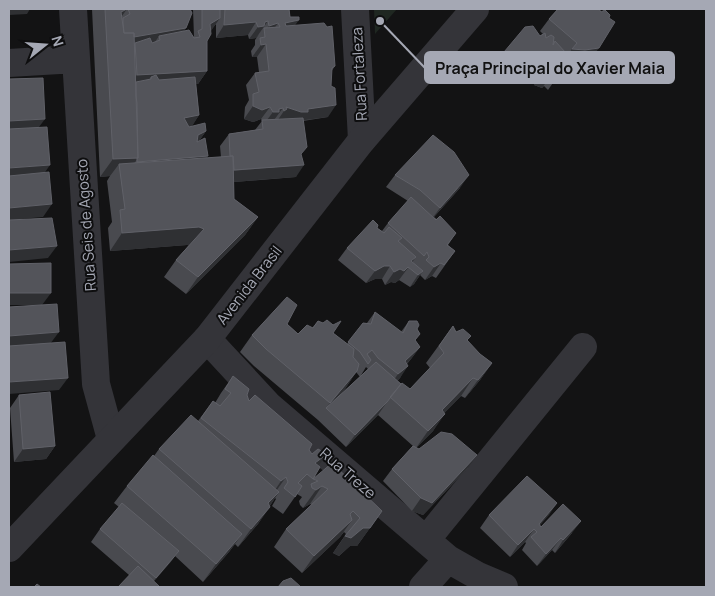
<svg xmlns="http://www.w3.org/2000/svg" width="715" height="596" viewBox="0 0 715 596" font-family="Manrope,sans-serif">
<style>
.green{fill:#1f2721}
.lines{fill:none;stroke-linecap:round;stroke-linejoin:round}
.minor{stroke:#343439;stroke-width:28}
.tertiary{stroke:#343439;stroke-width:28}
.wall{fill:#494a4f;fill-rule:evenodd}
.shaded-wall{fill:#2f3033}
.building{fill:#53545a;stroke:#606168}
.labels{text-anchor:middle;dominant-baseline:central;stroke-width:4;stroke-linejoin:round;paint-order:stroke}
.street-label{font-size:15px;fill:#a5a8b4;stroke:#0e0e0f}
.leader{fill:none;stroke:#a5a8b4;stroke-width:2}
.callout-dot{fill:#a5a8b4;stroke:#0e0e0f;stroke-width:2}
.callout{fill:#a5a8b4;stroke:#a5a8b4;stroke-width:2}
.callout-label{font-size:16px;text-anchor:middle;font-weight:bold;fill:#111}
</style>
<rect width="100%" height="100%" fill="#131314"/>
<path class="green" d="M374,9H397L375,34Z"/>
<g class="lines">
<path class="minor" d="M73,9L96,384L111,439
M355,9L362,140
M9,63L76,59
M207,339L269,406L448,559L478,576L504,587
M426,540L583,347
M423,587L448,559"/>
<path class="tertiary" d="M9,548L207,339L362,140L475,9"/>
</g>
<path class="wall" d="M92,9H190L184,31L194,37L193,9H289L290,17L295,26L335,66L331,72L328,117L303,121L301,155L296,177L234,182V199L258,217L245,235L186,294L164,277L176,260L189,245H187L110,251L108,228L112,222L107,181L110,176L100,177ZM216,24V38L248,35L249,39L256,38L259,34L255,40V45L251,51L252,57H257L259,72L255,73L246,85L249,100L245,107L244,119L253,122L261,119L262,121L255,130L229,134L220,146L221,157L207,158L199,141L206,131L191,127L199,115L196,84H198L207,71V41L210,31Z
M558,9L590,60L576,63L563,62L568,55L566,54L555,69L557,77L548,90L544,86L542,88L534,85L536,83L533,80L526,83L520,80L515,74L508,80L490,70L499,58L543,34L540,31L549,19Z
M395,175L460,188L434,217L456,233L448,245L455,251L436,278L432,276L425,280L420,275L414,284L410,287L399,280L395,283L391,282L385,285L382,279H375L366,283L338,260L347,248L377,228L382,231L388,223L408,201L386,187Z
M375,312L401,332L409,321L417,329L420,334L415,340L420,347L411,359L407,364L400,378L397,381L401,384L410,389L430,368L426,363L453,326L456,332L467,341L480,354L492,363L480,380L465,398L461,396L444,413L433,431L416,448L468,468L423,515L412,511L383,481L392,469L413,446L378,415L346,447L318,420L254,366L240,352L252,335L287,324L298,334L312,328L318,321L347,344L363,323H367ZM366,367L368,369L336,399L345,389L356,372L360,377Z
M233,376L247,395L249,401L309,450L318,466L313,479L382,511L357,546H350L339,556L333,553L346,534L344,532L340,537L302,573L274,547L286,529L312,505L310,504L303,508L300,505L299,501L302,497L297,494L283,514L272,506L276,499L275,498L258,524L238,547L235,544L229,552L203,582L175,556L154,581L129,575L91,542L100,529L119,507L114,503L127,486L154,456L159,449L198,421L213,401L215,403L221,393Z
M19,395L55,446L46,459L14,462L10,408Z
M557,503L540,525L541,527L572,533L555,553L552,550L537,566L522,550L526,543L525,542L510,557L480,528L489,515Z"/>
<path class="shaded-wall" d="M9,9H30L27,14L9,15Z
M127,9L114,27L121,12Z
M220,18L211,31L201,37L210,24Z
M299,20L290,32L285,23Z
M268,21L256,38L249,39L258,27L265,22Z
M256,22L248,35L216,38L224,25Z
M278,23L269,36L264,33L269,26Z
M186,28L178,41L160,40L159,36L153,45L135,43L131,49L121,38Z
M266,44L257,57H252L261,45Z
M599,48L590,60L576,63L563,62L572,49Z
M566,53L555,69L557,58Z
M524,62L515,74L508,80L517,67Z
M529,68H542L533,80L526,83L520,80Z
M207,71L198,84L145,87L151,79V77L144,87L128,88L137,75Z
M543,73H553L542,88L534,85Z
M336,105L328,117L275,124L284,111L286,107L308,109Z
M253,106L270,107L261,119L253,122L244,119Z
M283,108L274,120L264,124L273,112Z
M199,115L191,128L176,130L184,118Z
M45,119L36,131L9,133V121Z
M206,131L197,144L198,135Z
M208,156L200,168L137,162Z
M138,158L126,175L119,164L110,176L100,177L113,159Z
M50,165L41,178L9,180V168Z
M304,165L296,177L221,183L230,171Z
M469,175L460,188L431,220L440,208Z
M52,204L43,217L9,220V208Z
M258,217L245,235L186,294L198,277Z
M199,227L204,229L192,246L187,245L110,251L122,233Z
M57,246L48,258L9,262V250Z
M416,257L399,280L395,283L391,282L385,285L394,272L411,261Z
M441,263L432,276L425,280L434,267Z
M384,266H390L382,279H375L366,283L375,271Z
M423,271L414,284L410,287L418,275Z
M9,293H51L42,305H9Z
M59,332L50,344L9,348V336Z
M420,347L411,359L396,374L405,361Z
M492,363L480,380L465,398L478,380Z
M408,366L400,378L389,387L398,374Z
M357,371L345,389L327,409L326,408L330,403Z
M68,378L59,390L9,394V382Z
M473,378L461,396L430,428L442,410Z
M387,402L378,415L346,447L355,435Z
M445,414L433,431L416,448L428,431Z
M55,446L46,459L14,462L23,449Z
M327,454L314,472L315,463Z
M477,455L468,468L423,515L412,511L421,498Z
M286,477L274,494L269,499L281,481Z
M322,486L310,504L303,508L316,490Z
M279,492L267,510L268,503Z
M557,503L549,515L535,531L539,524Z
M270,507L258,524L238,547L251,529Z
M352,520L340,537L302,573L314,556Z
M581,521L572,533L555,553L563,540Z
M363,528H370L357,546H350L339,556L333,553L345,536Z
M534,529L525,542L510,557L518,545Z
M242,534L229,552L203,582L216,564Z
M561,538L552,550L537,566L546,554Z
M179,551L170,563L149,587L156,578Z"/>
<path class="building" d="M105,9H127L121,12L124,33H134L138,158L113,159Z
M128,9H190L192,13L186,28L134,37V33H124L123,22V18L130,14Z
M202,9H220V18L210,24L211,34L207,41V71L137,75L135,43L150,38L152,43L160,40L159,36L189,30L194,38L200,37L198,31L202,29Z
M225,9H289L290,17H299V20L285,23L286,26L324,23L327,27L332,26L335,66L332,68L331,86L335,88L336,105L308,109V112H301L286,107L287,109L284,111L283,108L279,109V112H273L270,107L262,110L253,106V94L259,92L255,73L269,71L266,44L261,45L260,38L265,37L264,28L280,27L278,23L269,26L268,21L265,22L264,26L258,27L256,22L224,25Z
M558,9H599L601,12L605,10L610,15L609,18L615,22L599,48L585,50L572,49L577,43L549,19Z
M533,26L540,36L545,33L546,38L551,35L554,37L553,45L555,41L566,53L564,57L557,58L559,62L555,69L559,72L557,77L553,73L551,76L543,73L546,71L542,68L534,70L529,68L524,62L517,67L499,58L525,27Z
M156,75L159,80L195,77L199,115L184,118L189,127L205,123L206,131L198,135L197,142L205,138L208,156L137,162V158H138L137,103L136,96V82L151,79V77Z
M43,78L45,119L9,121V79Z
M303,118L307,147L301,154L304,165L234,170L233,156H230L229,134L263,129L262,120Z
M47,127L50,165L9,168V129Z
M433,135L454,152L469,175L440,208L420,190L395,175Z
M233,156L234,199L258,217L198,277L176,260L204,229L199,227L122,233L120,210L125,209L119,164Z
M49,172L52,204L9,208V176Z
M411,197L436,220L440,216L456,233L447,245L455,251L444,265L441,263L434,267L426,260L429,257L427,252L424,256L388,223Z
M52,218L57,246L9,250V220Z
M373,220L378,225L377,228L384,233L389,227L402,238L398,241L416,257L411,261L423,271L418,275L408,267L404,271L400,269L394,272L390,266H384L375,271L347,248Z
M51,263V293H9V264Z
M287,297L297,305L287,324L298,334L307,325L313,328L318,321L323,323L327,320L333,325L341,321L333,333L354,349L353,357L359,364L357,371L330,403L266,349L252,335Z
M57,304L59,332L9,336V307Z
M375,312L403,333L409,321H417L419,325L417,329L420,334L415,340L420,347L405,361L408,366L398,374L378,358L372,350L367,354L371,360L368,364L360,352L348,342L363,323L371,324Z
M453,326L456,332L463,329L471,336L467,340L480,354L492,363L478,380L473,378L442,410L445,414L428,431L390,397L402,383L410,389L444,353L439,346Z
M65,342L68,378L9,382V346Z
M376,362L401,384L387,402L355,435L326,408Z
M233,376L249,389L247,395L249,401L255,395L312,444L309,450L312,454L318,449L327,454L315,463L320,467L313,479L307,474L298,483L302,486L295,497L284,488L288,482L286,477L281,481L201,418L213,401L220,406L231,393L225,389Z
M50,392L55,446L23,449L19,395Z
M191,415L279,492L268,503L270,507L251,529L159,449Z
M441,432L452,434L477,455L432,503L421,498L392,469L413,446L419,449Z
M153,455L242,534L216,564L127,486Z
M332,463L382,511L370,528H363L351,538L345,536L360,518L353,511L350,514L352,520L314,556L286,529L328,489L322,486L316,490L312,488L311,484L318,481L313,479Z
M527,476L557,503L539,524L541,527L563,504L581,521L563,540L561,538L546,554L531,537L537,532L534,529L518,545L489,515Z
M122,503L179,551L156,578L100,529Z
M138,566L160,587H118Z
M291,578L301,587H278L283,581Z
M37,584L41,587H34Z"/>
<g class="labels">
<g class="street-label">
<text transform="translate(359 74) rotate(-93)">Rua Fortaleza</text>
<text transform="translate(86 225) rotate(-94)">Rua Seis de Agosto</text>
<text transform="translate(249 285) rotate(-52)">Avenida Brasil</text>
<text transform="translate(348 473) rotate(41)">Rua Treze</text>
</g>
</g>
<path class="leader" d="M380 21L425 68"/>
<circle class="callout-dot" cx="380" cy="21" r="5"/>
<rect class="callout" x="425" y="52" width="249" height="31" rx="5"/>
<g class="callout-label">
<text x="550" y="74">Praça Principal do Xavier Maia</text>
</g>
<rect width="715" height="596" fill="none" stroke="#a5a8b4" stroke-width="20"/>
<g transform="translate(45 45) rotate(73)" stroke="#0e0e0f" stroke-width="4" paint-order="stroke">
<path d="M0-4L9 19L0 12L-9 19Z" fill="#a5a8b4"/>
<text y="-8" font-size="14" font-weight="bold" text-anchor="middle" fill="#a5a8b4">N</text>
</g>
</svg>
